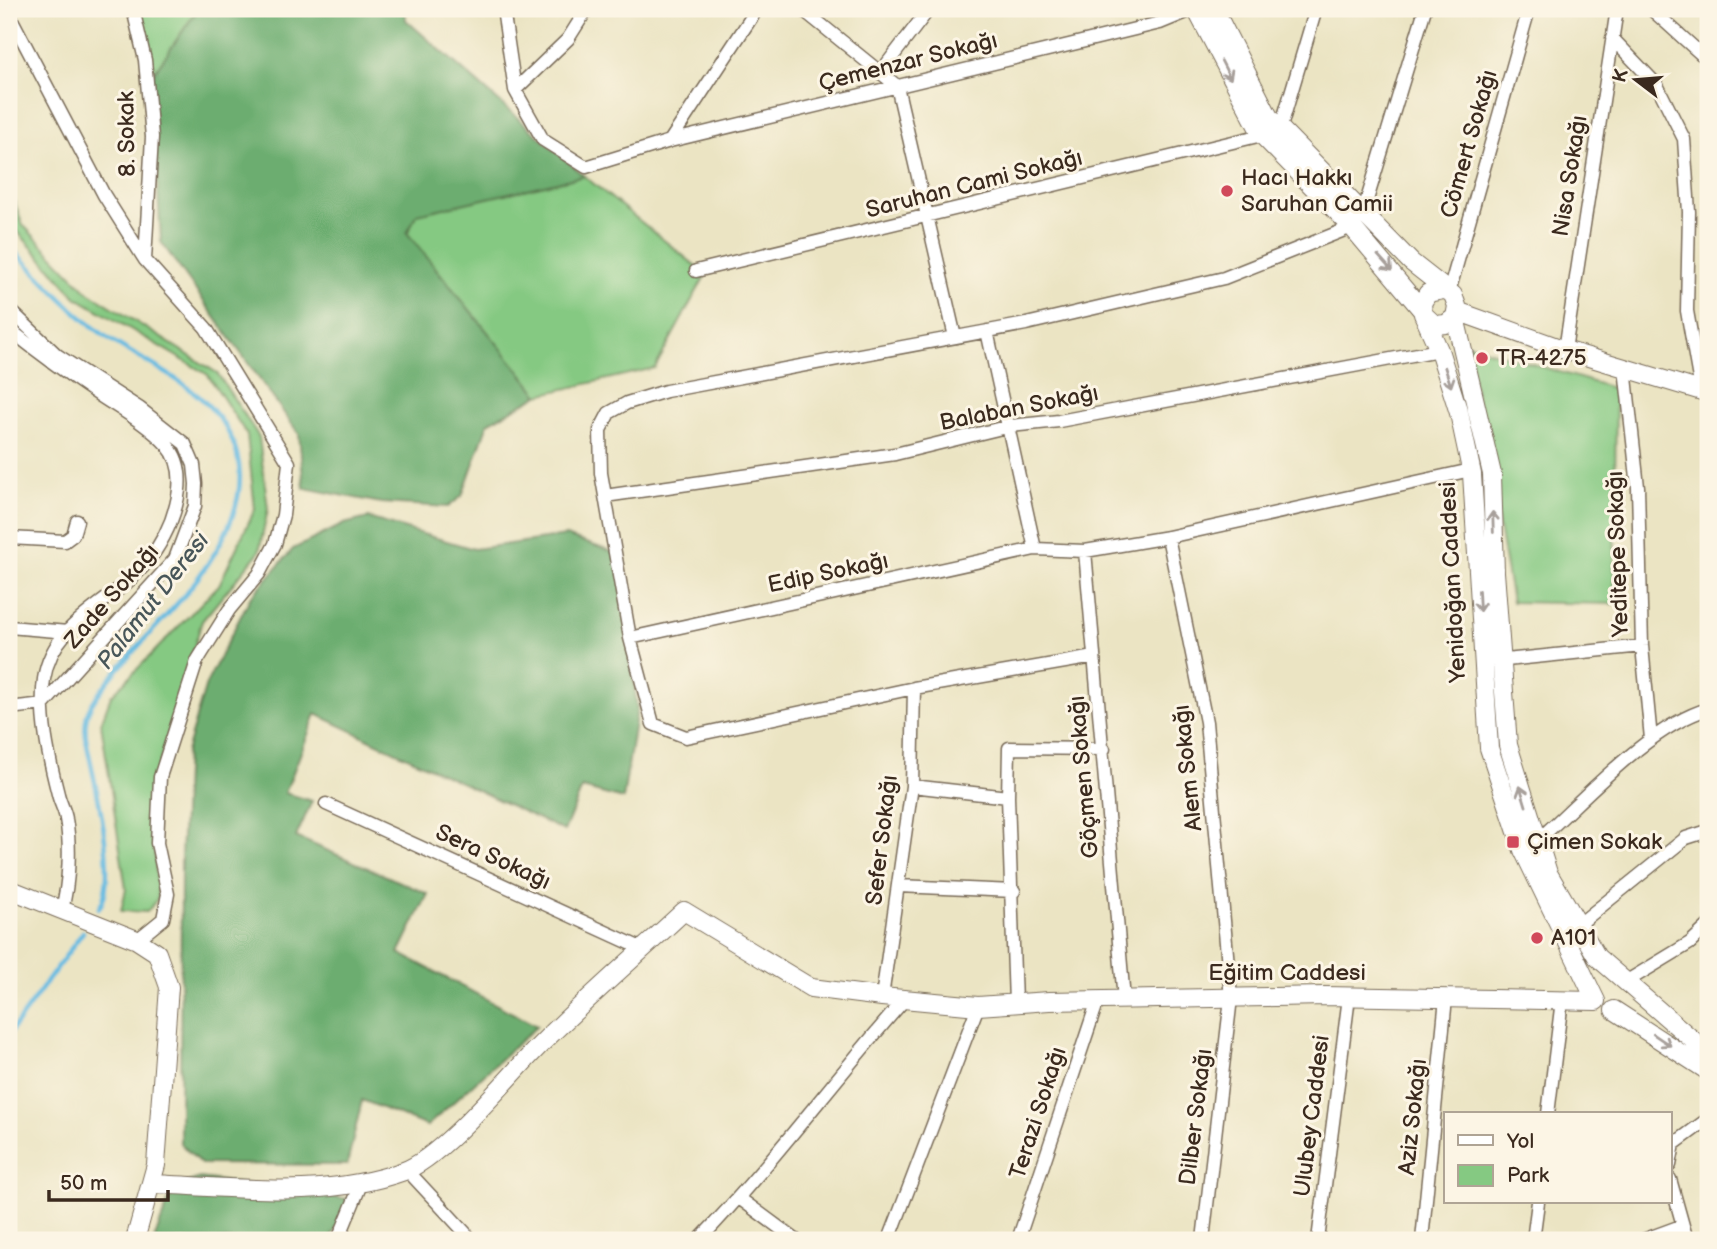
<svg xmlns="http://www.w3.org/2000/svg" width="1717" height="1249" viewBox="0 0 1717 1249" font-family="'Balsamiq Sans',sans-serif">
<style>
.green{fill:#85c982;stroke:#607a50;stroke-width:2}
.forest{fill:#6cad70;stroke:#546c47;stroke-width:2}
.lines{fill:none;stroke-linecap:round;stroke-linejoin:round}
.stream{stroke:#66bbe2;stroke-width:4.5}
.street-casing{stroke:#796b58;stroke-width:15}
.secondary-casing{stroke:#796b58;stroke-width:20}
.street{stroke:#fff;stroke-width:12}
.secondary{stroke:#fff;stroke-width:18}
.oneway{stroke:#a79f9a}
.poi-dot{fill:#d1495b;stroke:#fcf5e5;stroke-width:2.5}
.labels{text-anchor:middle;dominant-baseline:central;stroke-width:6;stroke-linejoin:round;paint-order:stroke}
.street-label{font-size:23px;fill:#3b2a1e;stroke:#fcf5e5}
.poi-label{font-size:23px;fill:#3b2a1e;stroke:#fcf5e5;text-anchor:start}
.water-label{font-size:24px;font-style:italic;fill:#485659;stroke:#fcf5e5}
</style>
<rect width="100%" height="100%" fill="#fcf5e5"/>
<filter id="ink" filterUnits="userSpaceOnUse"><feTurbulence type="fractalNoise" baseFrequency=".0143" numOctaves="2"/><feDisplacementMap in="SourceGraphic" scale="14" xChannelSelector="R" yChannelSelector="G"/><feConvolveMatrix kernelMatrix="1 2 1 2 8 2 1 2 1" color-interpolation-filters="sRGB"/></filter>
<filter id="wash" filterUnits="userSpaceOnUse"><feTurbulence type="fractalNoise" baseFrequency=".00686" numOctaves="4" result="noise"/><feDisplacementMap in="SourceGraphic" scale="28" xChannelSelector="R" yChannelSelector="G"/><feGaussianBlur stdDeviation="1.57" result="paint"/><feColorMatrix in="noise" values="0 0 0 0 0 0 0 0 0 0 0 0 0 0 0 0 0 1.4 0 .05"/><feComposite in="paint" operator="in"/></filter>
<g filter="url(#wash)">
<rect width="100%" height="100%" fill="#ebe4c3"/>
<path class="green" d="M137,9H198L151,77Z
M584,176L706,274L655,368L539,395L407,233L417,214Z
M9,187L23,225L87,291L217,373L259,437L268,509L259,552L202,621L150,795L158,898L147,912L121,911L126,889L101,723L111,696L219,585L255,509L247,435L208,375L76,297L9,222Z
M1467,344L1616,389L1614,604L1512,602Z"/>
<path class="forest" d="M198,9H405L406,20L584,176L417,214L407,233L539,395L488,423L462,496L448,507L381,503L304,488L299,434L161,242L151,77Z
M368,518L474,549L566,536L619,554L637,709L623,799L582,788L564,831L316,714L285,793L312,801L296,837L428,894L399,953L537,1026L427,1126L362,1100L347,1165L201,1164L180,1143L181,856L186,752L206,684L250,598L293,549L344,524Z
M200,1178L355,1200L329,1240H154L174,1187Z"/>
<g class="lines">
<path class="stream" d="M9,245C40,277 69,309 105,336C131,354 161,368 186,386C271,449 243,523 187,592C166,619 94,688 87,715C82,734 90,755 93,773C100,804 117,882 99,908
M9,1034L83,932"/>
</g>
</g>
<g filter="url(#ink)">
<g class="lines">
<g class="street-casing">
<path id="street" d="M133,9L145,60L152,137L145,260
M503,9L515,90L543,140L586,167L670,141L1160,23L1194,9
M802,9L897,86L955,337
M1651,9L1701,54L1708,55
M9,14L104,195L145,260L206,328L289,463L283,515L275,544L259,574L229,610L197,661L160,777L157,843L168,894L163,919L137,940
M1612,38L1657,85L1684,139L1689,212L1687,311L1701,390
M880,73L929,9
M515,90L568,39L587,9
M1280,130L1316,9
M670,141L757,9
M1363,213L1425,9
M696,271L1262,135
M1449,292L1529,9
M9,309L57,355L139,408L185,444L194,465L196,484L195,506L175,559L44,704L9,708
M9,329C38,352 68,374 99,395C123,411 147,424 167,445C195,477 170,534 147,562C115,603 53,619 44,679C39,715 49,759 58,794C60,803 65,811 66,819C71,846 69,883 62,909
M987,331L1035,549L1085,551L1168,537L1471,470
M1565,350L1617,9
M1625,368L1638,487L1642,646L1651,739
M605,496L895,454L1010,426L1059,421L1439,350
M1168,537L1206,722L1231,998L1203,1240
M9,538L65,541L73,535L77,521
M1085,551L1124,1000
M9,627L68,632
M630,638L1035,549
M1094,657L914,688L686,737L653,724L630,638L601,473L600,430L609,413L627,403L666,391L1026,324L1224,278L1352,227
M1496,661L1642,646
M912,786L1008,797L1015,1003
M1008,797L1009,748L1104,749
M326,804L643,949
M1537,841C1584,799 1649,726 1708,709
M898,886L1014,891
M1578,925L1686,838L1708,831
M1624,983L1690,943L1708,926
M882,997L912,786L914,688
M1548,1114L1562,1000
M1670,1165L1674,1144L1708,1119
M407,1170L472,1240
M1670,1179L1687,1240
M739,1198L796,1240
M338,1240L361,1184
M699,1240C772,1164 835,1078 905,999
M889,1240L978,1006
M1018,1240L1098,1000
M1318,1240L1349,997
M1422,1240L1446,998
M1533,1240L1538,1202
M1643,1240L1681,1226"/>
</g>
<g class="secondary-casing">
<path id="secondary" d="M1196,9L1262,135L1352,227L1421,309
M1214,9L1269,117L1411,262L1453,295L1457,306L1455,317L1446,324L1435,325L1423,314L1422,303L1428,293L1444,290
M1457,311L1565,350L1708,393
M1423,314L1439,350L1459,413L1472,474L1489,748L1523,850L1596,1001
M1455,317L1492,474L1495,572L1508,745L1548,873L1597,957L1708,1053
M9,889L137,940L157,953L169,987L156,1165L135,1240
M1614,1010L1708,1071
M151,1184C234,1187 324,1200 404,1171C443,1157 508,1077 540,1045C586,999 636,956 684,911L811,988L882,997L978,1006L1049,1001L1325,996L1596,1001"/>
</g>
<use href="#street" class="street"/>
<use href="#secondary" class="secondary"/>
</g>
<defs><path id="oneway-shaft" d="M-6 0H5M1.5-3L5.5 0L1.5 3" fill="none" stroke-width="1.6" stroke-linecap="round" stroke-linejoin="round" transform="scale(1.75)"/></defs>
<g class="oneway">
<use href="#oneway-shaft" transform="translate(1226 70) rotate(63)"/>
<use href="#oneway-shaft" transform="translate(1385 263) rotate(48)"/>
<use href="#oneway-shaft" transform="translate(1448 377) rotate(72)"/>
<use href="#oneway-shaft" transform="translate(1493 522) rotate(-92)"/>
<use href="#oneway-shaft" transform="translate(1479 601) rotate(87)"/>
<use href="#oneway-shaft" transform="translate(1523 796) rotate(-107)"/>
<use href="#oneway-shaft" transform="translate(1662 1040) rotate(34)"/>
</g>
</g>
<g class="poi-dot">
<circle cx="1227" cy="191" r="7"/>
<circle cx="1482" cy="358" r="7"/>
<rect x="1506" y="835" width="14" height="14" rx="3.5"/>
<circle cx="1537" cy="938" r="7"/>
</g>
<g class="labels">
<g class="street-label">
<text transform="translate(908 62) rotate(-14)">Çemenzar Sokağı</text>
<text transform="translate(127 134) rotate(-91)">8. Sokak</text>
<text transform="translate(1469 144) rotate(-74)">Cömert Sokağı</text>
<text transform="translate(1570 176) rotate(-81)">Nisa Sokağı</text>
<text transform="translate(974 184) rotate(-14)">Saruhan Cami Sokağı</text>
<text transform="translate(1019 408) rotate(-11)">Balaban Sokağı</text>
<text transform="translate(1618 554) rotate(-92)">Yeditepe Sokağı</text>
<text transform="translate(828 573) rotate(-12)">Edip Sokağı</text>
<text transform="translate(1453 582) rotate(-93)">Yenidoğan Caddesi</text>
<text transform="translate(112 596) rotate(-49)">Zade Sokağı</text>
<text transform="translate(1188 768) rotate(-96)">Alem Sokağı</text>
<text transform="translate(1084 777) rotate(-95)">Göçmen Sokağı</text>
<text transform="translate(882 840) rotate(-83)">Sefer Sokağı</text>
<text transform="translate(493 857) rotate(25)">Sera Sokağı</text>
<text x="1287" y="973">Eğitim Caddesi</text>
<text transform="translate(1038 1113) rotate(-72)">Terazi Sokağı</text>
<text transform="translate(1312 1116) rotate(-83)">Ulubey Caddesi</text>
<text transform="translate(1196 1117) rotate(-83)">Dilber Sokağı</text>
<text transform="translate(1413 1117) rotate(-84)">Aziz Sokağı</text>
</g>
<g class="poi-label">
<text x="1241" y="178">Hacı Hakkı<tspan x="1241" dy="26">Saruhan Camii</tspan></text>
<text x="1496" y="358">TR-4275</text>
<text x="1527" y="842">Çimen Sokak</text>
<text x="1551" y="938">A101</text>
</g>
<g class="water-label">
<text transform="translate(153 601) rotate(-52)">Palamut Deresi</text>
</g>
</g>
<rect width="1717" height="1249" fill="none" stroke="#fcf5e5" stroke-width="35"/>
<rect x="1444" y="1112" width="228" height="91" fill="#fcf5e5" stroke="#afa495" stroke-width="2"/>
<rect x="1458" y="1135" width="35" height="10" fill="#ffffff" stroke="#afa495" stroke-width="2"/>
<text x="1507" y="1148" font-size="21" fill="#3b2a1e">Yol</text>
<rect x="1458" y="1165" width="35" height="21" fill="#85c982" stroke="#afa495" stroke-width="2"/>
<text x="1507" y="1182" font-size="21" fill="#3b2a1e">Park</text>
<g transform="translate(1636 80) rotate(286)" stroke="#fcf5e5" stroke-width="5" paint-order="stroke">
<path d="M0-5L12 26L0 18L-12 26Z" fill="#3b2a1e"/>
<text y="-10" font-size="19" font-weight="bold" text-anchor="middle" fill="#3b2a1e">K</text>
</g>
<path d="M49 1190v10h119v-10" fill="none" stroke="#3b2a1e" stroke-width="3.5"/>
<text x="60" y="1190" font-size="21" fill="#3b2a1e" stroke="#fcf5e5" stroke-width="5" paint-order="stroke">50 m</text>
</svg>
